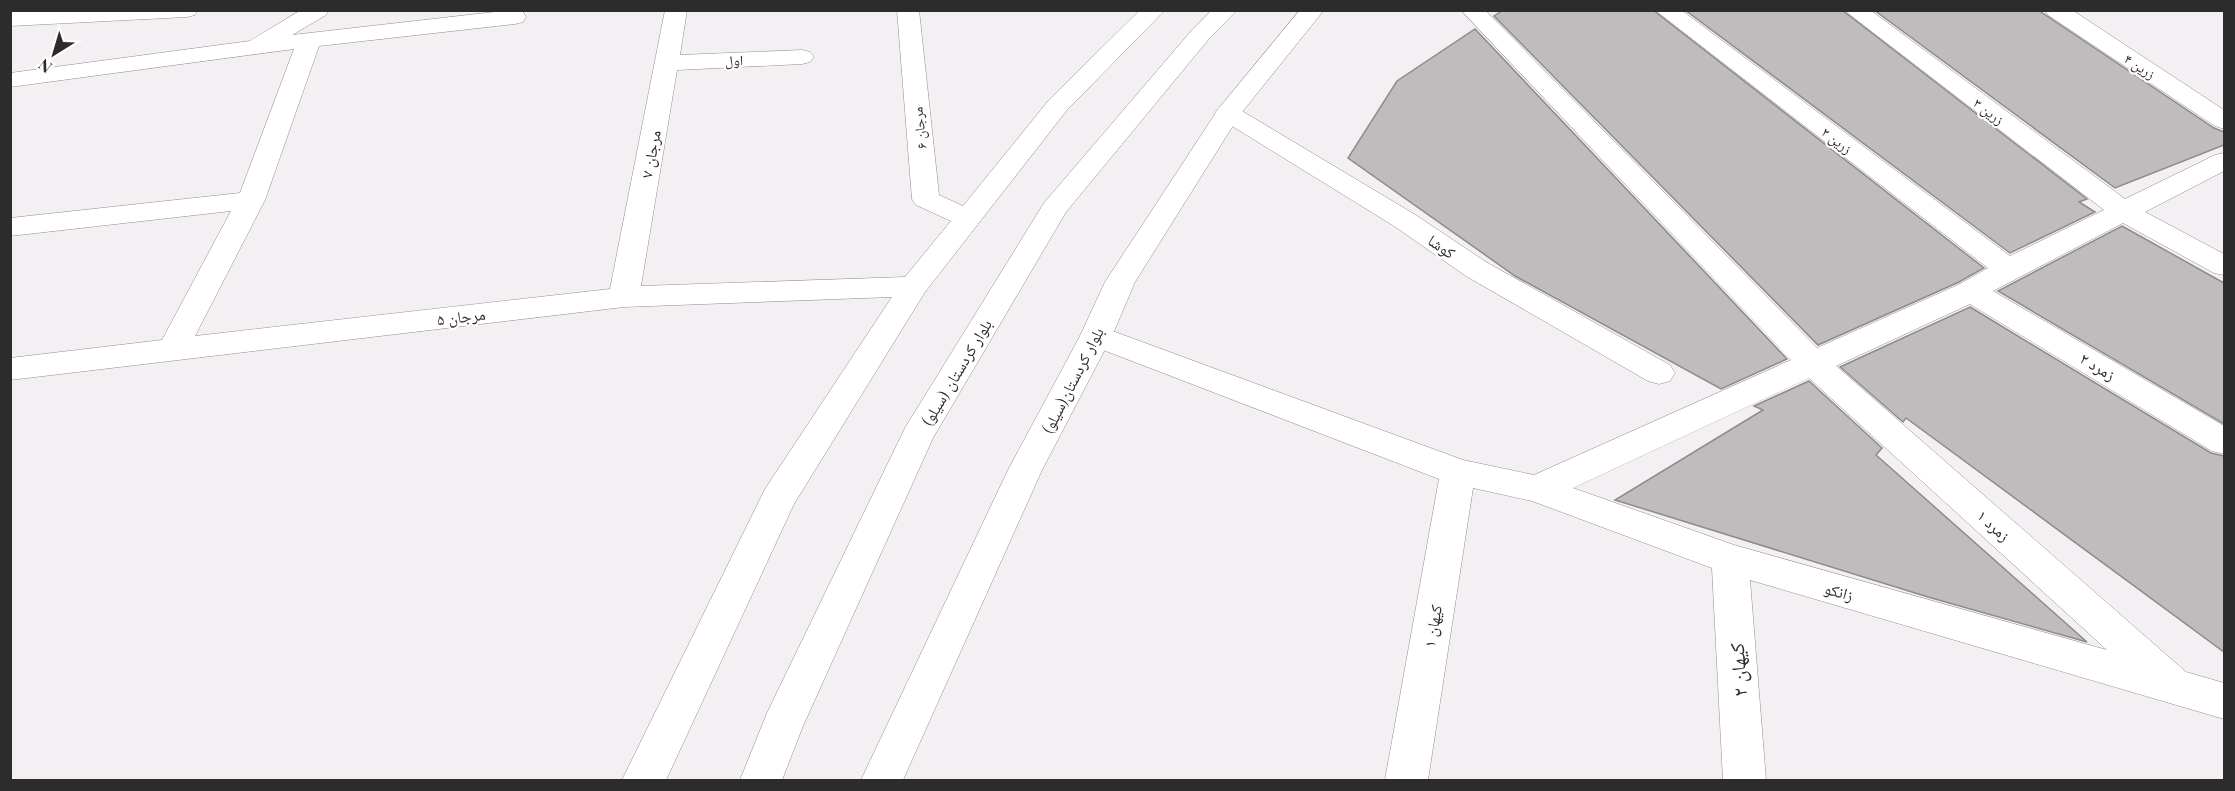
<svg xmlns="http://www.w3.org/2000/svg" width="2235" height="791" viewBox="0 0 2235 791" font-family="'Playfair Display','Noto Naskh Arabic',serif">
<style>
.building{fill:#c0bbbc;stroke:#8f8a8b;stroke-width:1.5}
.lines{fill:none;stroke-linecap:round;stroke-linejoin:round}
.minor-casing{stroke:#918d90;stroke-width:1}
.major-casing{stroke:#918d90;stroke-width:1}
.minor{fill:#fff;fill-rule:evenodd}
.major{fill:#fff;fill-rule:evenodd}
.labels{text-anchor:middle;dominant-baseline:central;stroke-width:4.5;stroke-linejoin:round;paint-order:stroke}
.far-street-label{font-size:14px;fill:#2d2c2d;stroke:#fffdfe}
.street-label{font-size:16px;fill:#2d2c2d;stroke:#fffdfe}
.near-street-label{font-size:20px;fill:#2d2c2d;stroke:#fffdfe}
</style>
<rect width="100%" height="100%" fill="#f3eff2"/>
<path class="building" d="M1503,10H1653L1984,268L1959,282L1818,345L1494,16Z
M1685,10H1842L2087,199L2079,202L2095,212L2010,253Z
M1874,10H2038L2214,128L2224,132V145L2115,188Z
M1475,29L1787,359L1721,389L1515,276L1348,158L1397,81Z
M2122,226L2224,283V424L1998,291Z
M1970,307L2211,453L2224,456V652L1906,418L1903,422L1840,367Z
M1809,381L1882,448L1876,455L2087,642L1928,597L1615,500L1763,410L1754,406Z"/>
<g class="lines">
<g class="minor-casing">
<path id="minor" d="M42,10H198L195,15L187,17L10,26V12Z
M301,10H329L326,15L292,35L512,10L523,12L526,17L523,22L515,24L319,46L265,200L195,336L610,289L665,10H687L680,55L802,50L810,52L814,57L810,62L802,64L677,70L641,286L905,277L951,221L916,205L912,199L897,10H919L939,195L963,206L1049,100L1140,10H1165L1067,110L925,292L794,504L666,780H622L765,489L892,297L624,307L10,380V358L162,340L231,211L10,236V218L240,193L294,49L10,87V73L250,41Z
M1461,10H1485L1817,348L1960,284L1988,268L1655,10H1681L2010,256L2104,210L1844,10H1870L2125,199L2215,155L2224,153V171L2145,212L2224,254V275L2214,273L2123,223L1993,291L2224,426V454L2212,451L1970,304L1836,366L2186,672L2224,683V719L1750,580L1766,780H1723L1712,568L1532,501L1473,488L1428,780H1385L1439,479L1085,343L1080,336L1085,329L1096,325L1107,329L1463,460L1534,475L1791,360ZM1809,378L2107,650L1734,545L1573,488Z
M2045,10H2072L2224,110V129L2215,126L2048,15Z
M1228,105L1237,108L1414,214L1486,262L1670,365L1675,373L1670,381L1659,384L1648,381L1466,276L1394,226L1219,118L1215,113L1219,108Z"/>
</g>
<g class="major-casing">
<path id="major" d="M1212,10H1237L1208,40L1066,212L933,438L803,726L782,780H740L767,713L905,428L1044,203L1192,30Z
M1300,10H1324L1239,116L1135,282L1112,336L1042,470L903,780H861L1008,470L1080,336L1105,282L1219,108Z"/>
</g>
<use href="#minor" class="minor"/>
<use href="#major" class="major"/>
</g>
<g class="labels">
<g class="far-street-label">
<text transform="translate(734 60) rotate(-2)">اول</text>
<text transform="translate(2140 66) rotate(33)">زرین ۴</text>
<text transform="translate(1989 111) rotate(37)">زرین ۳</text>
<text transform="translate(919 128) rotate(-96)">مرجان ۶</text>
<text transform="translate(1837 140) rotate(37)">زرین ۲</text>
</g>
<g class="street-label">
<text transform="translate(650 154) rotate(-79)">مرجان ۷</text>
<text transform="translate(1442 246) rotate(34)">کوشا</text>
<text transform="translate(461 316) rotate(-7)">مرجان ۵</text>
<text transform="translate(2098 366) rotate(31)">زمرد ۲</text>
<text transform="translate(956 372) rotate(-59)">بلوار کردستان (سیلو)</text>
<text transform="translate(1072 380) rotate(-63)">بلوار کردستان(سیلو)</text>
<text transform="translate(1994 525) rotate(42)">زمرد ۱</text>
<text transform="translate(1839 591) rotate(16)">زانکو</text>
<text transform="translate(1432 626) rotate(-80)">کیهان ۱</text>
</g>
<g class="near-street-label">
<text transform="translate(1737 670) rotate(-94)">کیهان ۲</text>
</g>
</g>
<rect width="2235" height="791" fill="none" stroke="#2d2c2d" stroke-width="24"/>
<g transform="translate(54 54) rotate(217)" stroke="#fffdfe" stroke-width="4.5" paint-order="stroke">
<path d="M0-4.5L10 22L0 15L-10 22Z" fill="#2d2c2d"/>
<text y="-9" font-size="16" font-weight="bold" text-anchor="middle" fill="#2d2c2d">N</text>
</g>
</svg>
